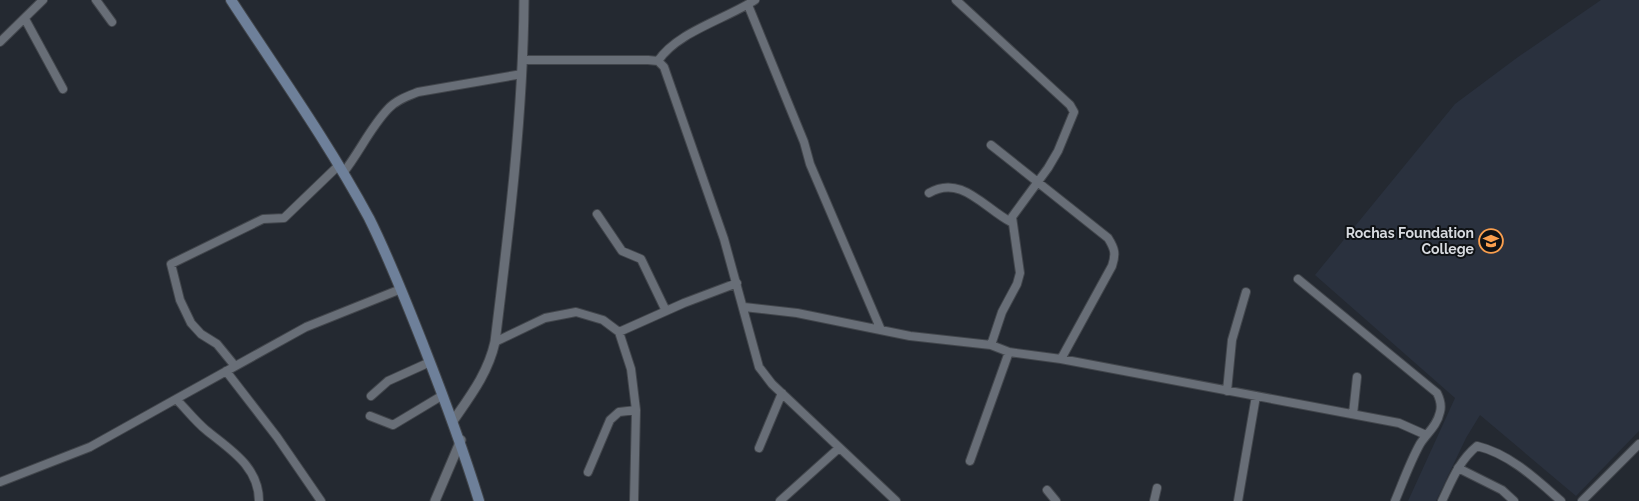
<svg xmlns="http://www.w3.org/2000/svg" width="1639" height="501" viewBox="0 0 1639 501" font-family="Raleway,sans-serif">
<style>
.built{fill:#2a313e}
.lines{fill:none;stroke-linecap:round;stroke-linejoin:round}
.minor-casing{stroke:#42464c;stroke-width:10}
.tertiary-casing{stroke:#42464c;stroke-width:11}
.secondary-casing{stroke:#42464c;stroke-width:12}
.minor{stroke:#686e77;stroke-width:8}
.tertiary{stroke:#686e77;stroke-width:9}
.secondary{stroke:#6e809a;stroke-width:10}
.labels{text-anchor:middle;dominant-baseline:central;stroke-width:4;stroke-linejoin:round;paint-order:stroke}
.poi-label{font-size:14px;font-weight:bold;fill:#d7dadf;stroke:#0f1215;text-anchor:end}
</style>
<rect width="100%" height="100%" fill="#242931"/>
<path class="built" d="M1601,0H1639V431L1576,496L1480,415L1466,438L1436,501H1408L1455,398L1315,275L1455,104L1518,57Z"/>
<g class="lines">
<g class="minor-casing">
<path id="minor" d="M96,0L112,22
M956,0L1070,105L1074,112L1058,151L1048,168L1012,217L1020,273L1017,284L1002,312L991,345
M748,5L804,142L810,164L881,330
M25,19L63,89
M0,42L43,0
M523,60H648L658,61L664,67L724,239L759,367L772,384L896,501
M658,61C677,32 726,19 755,0
M991,145L1108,238C1115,249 1116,254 1112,266L1061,359
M343,173C359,153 370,128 388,109C396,100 408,96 418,92L522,74
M929,193C961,174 984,208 1011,222
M597,214L622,251L641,259L666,311
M1298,279L1437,393C1440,399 1442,405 1440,412C1437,426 1427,433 1420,444C1410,462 1403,482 1395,501
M744,307L797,313L910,336L991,345L1009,352L1061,359L1399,423L1426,435
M619,332L684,303L737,283
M495,342L545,318L576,312L603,320L619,332L631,369L636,410L634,501
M235,366L217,344L201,334L191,323L180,300L171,264L263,219L284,218L338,166
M226,371L277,437L321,501
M1227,391L1232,340L1246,292
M371,396L388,381L430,362
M1353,414L1357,377
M370,416L393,425L443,395
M759,448L782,393
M970,461L1009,352
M1458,468L1502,490L1514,501
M588,472L610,420L619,412L636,410
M0,482L90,447L176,399
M1047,490L1056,501
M259,501C259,466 229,449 206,430C195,421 186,409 176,399L306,327L401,289
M780,501L839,448
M1154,501L1157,488
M1238,501L1256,396
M1442,501C1452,480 1459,461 1477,446C1510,454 1536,479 1561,501
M1582,501L1639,444"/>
</g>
<g class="tertiary-casing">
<path id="tertiary" d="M453,421C471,395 488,373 495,342C509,229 523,115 524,0
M435,501L461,440"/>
</g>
<g class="secondary-casing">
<path id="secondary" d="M231,0C278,72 328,142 369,218C390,260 407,304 424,347C444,398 463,449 479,501"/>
</g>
<use href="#minor" class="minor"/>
<use href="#tertiary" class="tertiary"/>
<use href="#secondary" class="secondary"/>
</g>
<defs>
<g id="university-ring" transform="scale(1.25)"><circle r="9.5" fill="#0f1215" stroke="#fa9f4e" stroke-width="1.5"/><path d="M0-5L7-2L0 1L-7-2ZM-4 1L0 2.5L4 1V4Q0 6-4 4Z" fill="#fa9f4e"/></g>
</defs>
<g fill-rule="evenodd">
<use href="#university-ring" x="1491" y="241"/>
</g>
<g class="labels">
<g class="poi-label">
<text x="1474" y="233">Rochas Foundation<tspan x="1474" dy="16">College</tspan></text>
</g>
</g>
</svg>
